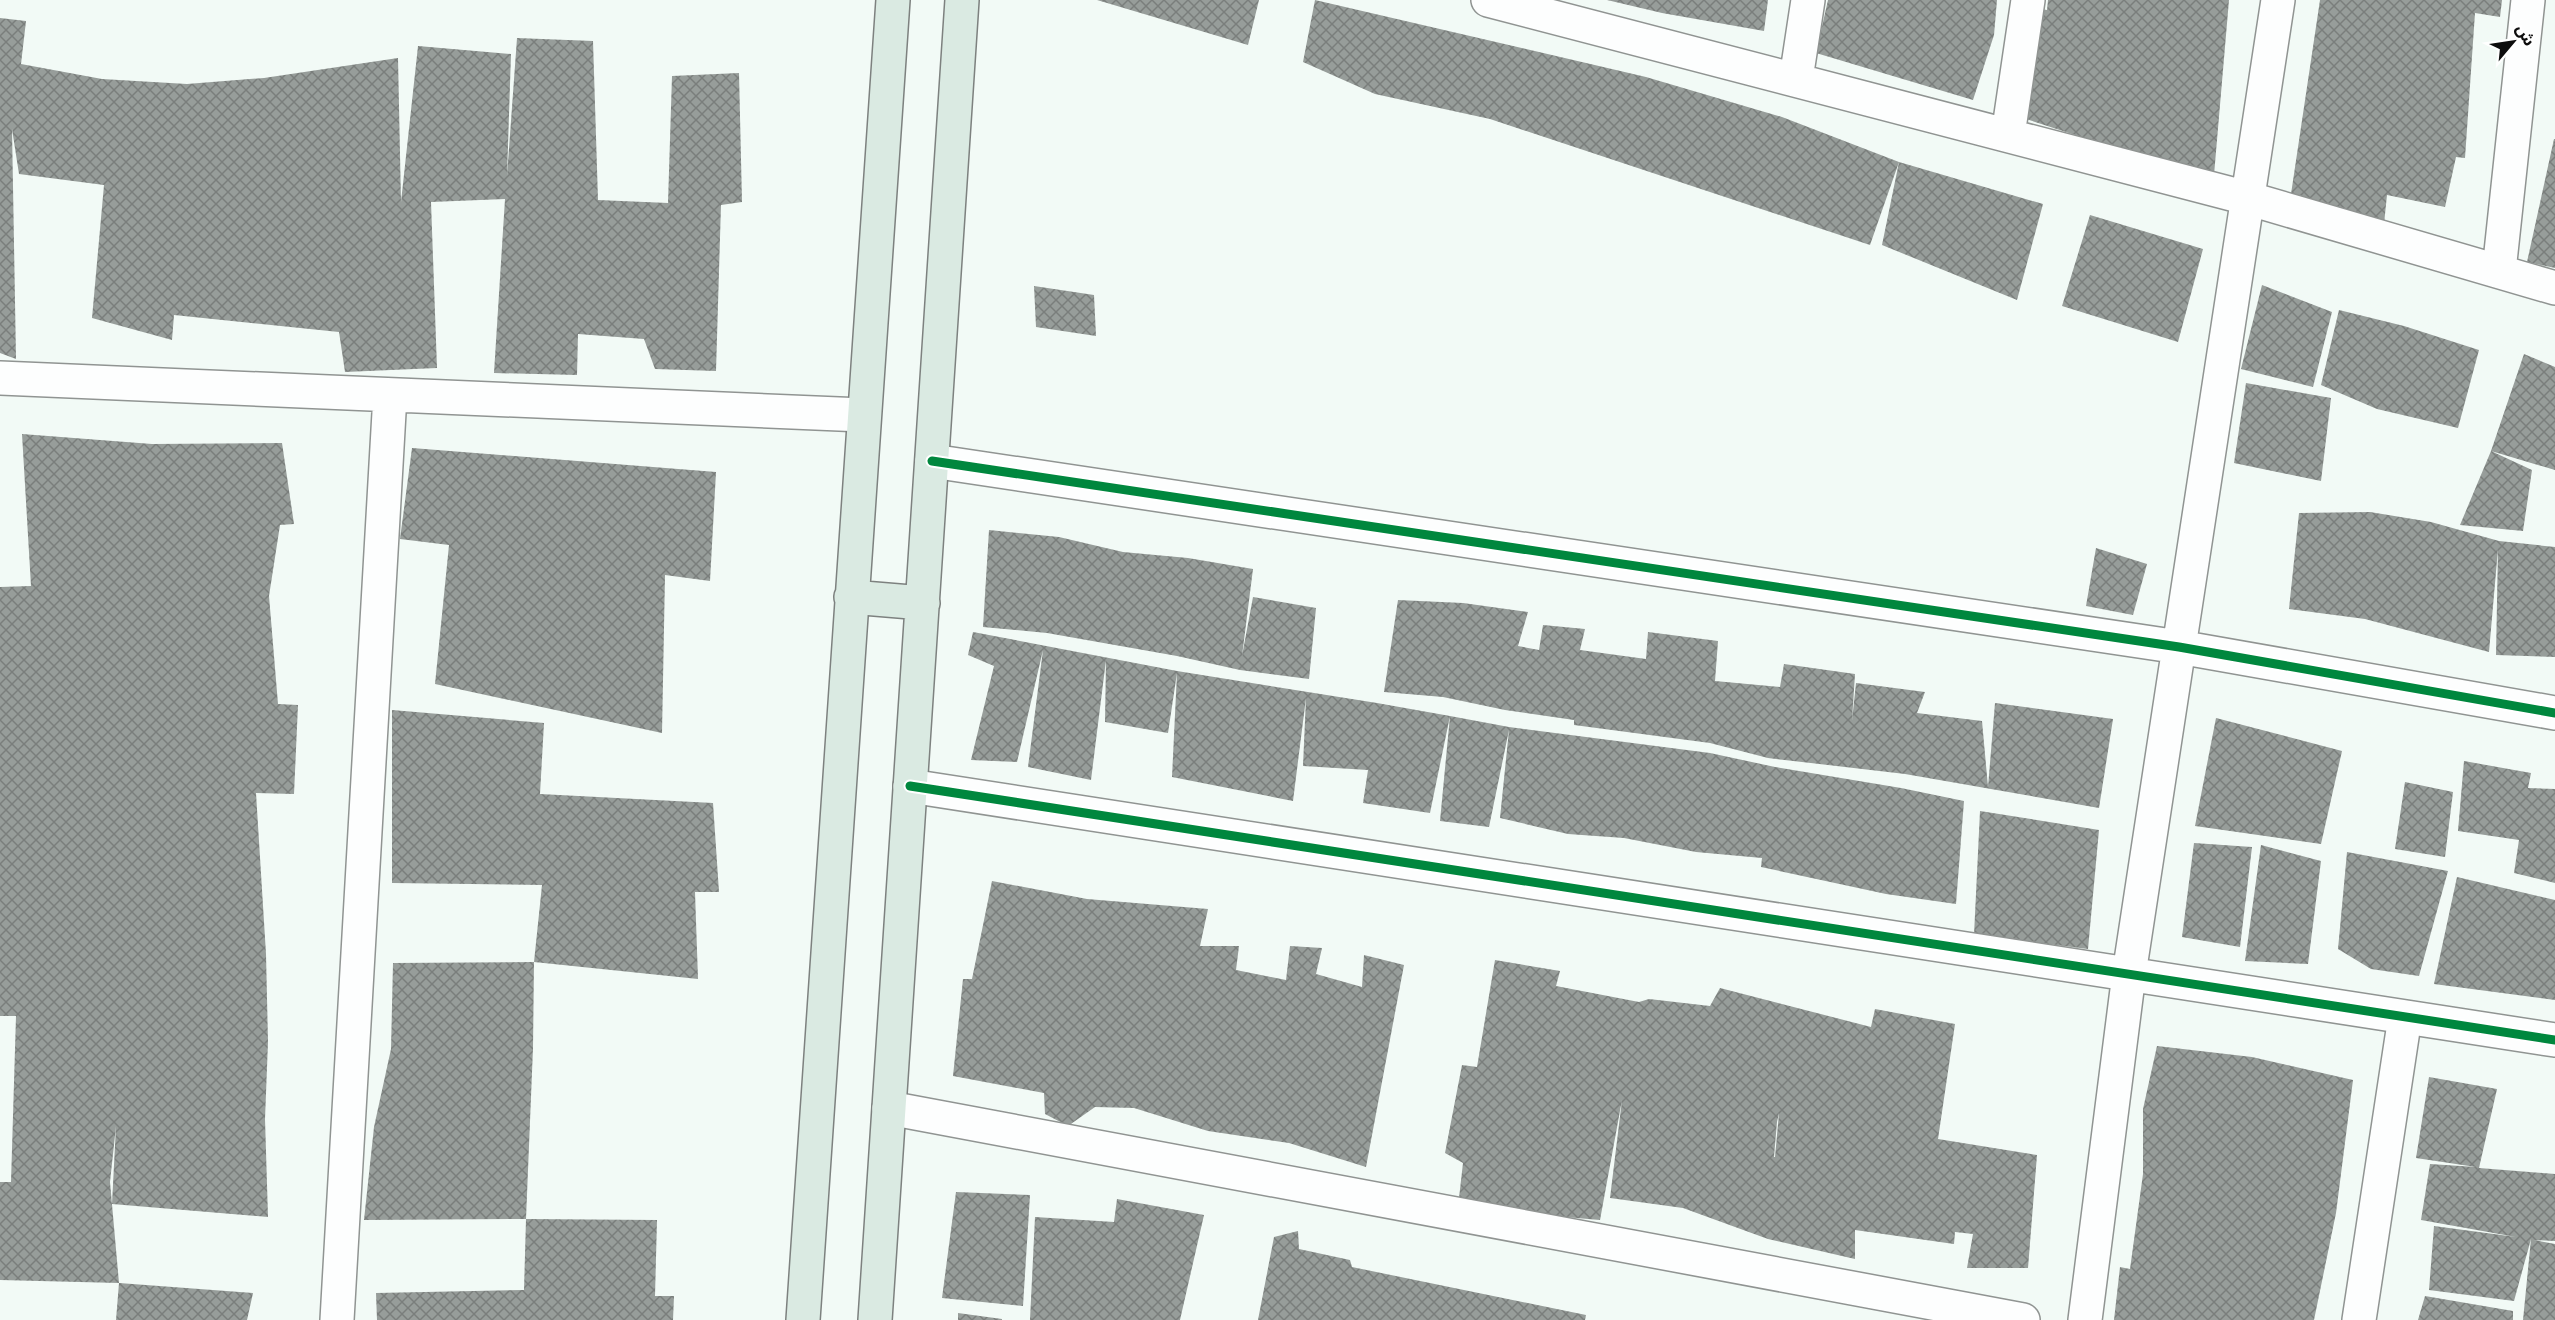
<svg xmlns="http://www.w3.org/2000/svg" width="2555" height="1320" viewBox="0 0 2555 1320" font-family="Lora,'Noto Sans Arabic',serif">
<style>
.building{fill:url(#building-cross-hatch);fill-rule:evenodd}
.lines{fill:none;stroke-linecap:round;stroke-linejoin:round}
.minor-casing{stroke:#909492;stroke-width:36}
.major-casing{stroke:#7d817f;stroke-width:36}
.minor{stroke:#fdfefe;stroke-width:33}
.major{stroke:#daeae2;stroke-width:33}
.cycleway-casing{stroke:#fff;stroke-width:13}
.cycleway{stroke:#00873e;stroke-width:9}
</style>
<defs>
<pattern id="building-cross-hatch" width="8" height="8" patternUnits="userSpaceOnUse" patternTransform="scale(1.5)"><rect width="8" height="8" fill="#979d9a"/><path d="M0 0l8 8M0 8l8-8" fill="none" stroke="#7a7e7c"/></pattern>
</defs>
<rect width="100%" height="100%" fill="#f2faf6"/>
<path class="building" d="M1097,0H1259L1248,45Z
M1315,0L1646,77L1782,117L1899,162L2043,204L2017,300L1882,245L1899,162L1870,245L1490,119L1375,94L1303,62Z
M1607,0H1768L1764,31L1662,13Z
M1828,0H1997L1994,35L1973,100L1816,53Z
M2048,0H2229L2214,175L2112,147L2026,119L2036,8L2047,10Z
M2320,0H2502L2500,17L2475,13L2465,158L2456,157L2445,207L2387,195L2384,224L2291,194Z
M0,18L26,21L21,64L102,79L187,84L264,78L398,58L401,202L418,46L511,54L507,176L517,38L593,41L598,200L668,203L672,76L739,73L742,202L721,205L716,371L655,369L644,339L578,334L577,375L494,373L505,199L431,202L437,368L345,372L339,332L174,315L172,340L92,318L104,185L19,174L12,129L16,359L0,353Z
M2554,139H2555V268L2527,262Z
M2090,215L2203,249L2178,342L2062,306Z
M2262,285L2332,312L2313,387L2241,369Z
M1034,286L1094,295L1096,336L1036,327Z
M2339,310L2404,326L2479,350L2458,428L2377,409L2321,385Z
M2524,354L2555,367V470L2491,451L2532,470L2523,531L2460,525L2491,451Z
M2246,383L2331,398L2321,481L2234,463Z
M22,434L152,444L282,443L294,524L280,525L269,596L278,704L298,705L294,794L256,793L266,954L268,1042L265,1119L268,1217L112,1204L116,1126L110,1182L119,1283L253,1293L247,1320H116L119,1283L0,1280V1182H11L16,1016H0V587L31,586Z
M412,448L716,472L710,581L665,575L662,733L435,684L449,545L400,539Z
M2370,512L2431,522L2499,541L2555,547V657L2496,655L2498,549L2489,652L2365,619L2289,609L2299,513Z
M989,530L1059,537L1123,552L1188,558L1253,569L1242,656L1253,597L1316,608L1309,679L1240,670L1177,656L1047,633L983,627Z
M2096,548L2147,564L2133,615L2086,606Z
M1398,600L1463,603L1528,612L1518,646L1539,650L1543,625L1585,629L1580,650L1646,659L1648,632L1718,641L1715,681L1780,687L1784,664L1855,674L1852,721L1856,683L1925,692L1917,713L1982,721L1988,787L1995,703L2113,719L2099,808L1905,774L1768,758L1710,743L1574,725V720L1505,710L1443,697L1384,692Z
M973,632L1177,671L1377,703L1450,716L1509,727L1710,753L1775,767L1901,788L1964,801L1956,904L1886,894L1761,867L1762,858L1696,852L1624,838L1568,834L1500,818L1509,730L1489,827L1440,821L1450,716L1430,813L1363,803L1368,770L1303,766L1306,698L1293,801L1172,777L1177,673L1168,733L1105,722L1106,660L1091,780L1028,767L1043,650L1017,762L971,760L994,666L968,655Z
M392,710L544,723L540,794L713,803L719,892H695L698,979L534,962L542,885L392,883Z
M2216,718L2342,751L2321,844L2195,826Z
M2464,761L2531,773L2528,788L2555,789V883L2514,873L2519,840L2458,831Z
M2405,782L2453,792L2445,857L2395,849Z
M1980,811L2099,830L2088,949L1974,935Z
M2194,843L2252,847L2240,947L2182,937Z
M2261,845L2321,861L2308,964L2245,961Z
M2347,852L2448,871L2419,976L2371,969L2338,949Z
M2457,877L2555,900V1000L2434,984Z
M992,881L1087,899L1208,909L1200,946H1239L1236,970L1286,980L1290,946L1322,948L1316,974L1362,987L1364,955L1404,965L1366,1167L1289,1143L1208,1131L1134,1108L1095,1107L1068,1126L1045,1114L1044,1093L953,1076L963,979H972Z
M1495,960L1560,971L1556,986L1639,1002L1649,999L1710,1006L1720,988L1871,1027L1875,1009L1955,1024L1938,1139L2037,1155L2028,1268H1967L1973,1234L1955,1232L1954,1244L1855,1230V1259L1768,1239L1683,1208L1610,1198L1622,1100L1600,1220L1530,1214L1459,1198L1463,1163L1445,1153L1462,1065L1477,1067ZM1779,1113L1775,1157H1774L1777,1122Z
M534,962L533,1048L526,1219L364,1220L374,1127L391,1049L393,963Z
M2157,1046L2252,1057L2353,1080L2336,1213L2314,1320H2114L2120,1267L2130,1269L2143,1174V1109Z
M2429,1077L2497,1089L2479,1168L2555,1174V1241L2534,1240L2555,1244V1320H2523L2531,1239L2514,1301L2429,1290L2434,1226L2516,1237L2421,1220L2430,1164L2476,1167L2416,1158Z
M956,1192L1030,1195L1023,1306L942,1298Z
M1117,1199L1204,1215L1180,1320H1030L1035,1217L1114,1222Z
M526,1219L657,1220L655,1296H674L673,1320H377L376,1293L524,1290Z
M1298,1231L1299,1249L1350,1260L1352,1267L1586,1315L1585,1320H1258L1274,1237Z
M2425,1296L2513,1311V1320H2418Z
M958,1313L1002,1319V1320H958Z"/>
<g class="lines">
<g class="minor-casing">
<path id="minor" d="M1488,0L2247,198L2555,288
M1796,79L1808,0
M2008,135L2028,0
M2499,271L2528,0
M0,378L863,415
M932,461L2179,647L2555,713
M910,786L2555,1040
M889,1108L2023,1320
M337,1320L390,395
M2085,1320L2129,974L2278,0
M2359,1320L2405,1017"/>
</g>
<g class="major-casing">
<path id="major" d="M851,597L923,603
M803,1320L893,0
M875,1320L962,0"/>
</g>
<use href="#minor" class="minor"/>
<use href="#major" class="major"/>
<g class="cycleway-casing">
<path id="cycleway" d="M932,461L2179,647L2555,713
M910,786L2555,1040"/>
</g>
<use href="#cycleway" class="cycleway"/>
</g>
<g transform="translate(2513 42) rotate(61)" stroke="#ffffff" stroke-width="4.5" paint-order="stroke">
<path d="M0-4.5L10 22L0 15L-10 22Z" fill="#0d0d0d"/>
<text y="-9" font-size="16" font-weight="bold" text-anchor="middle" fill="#0d0d0d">ش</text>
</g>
</svg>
